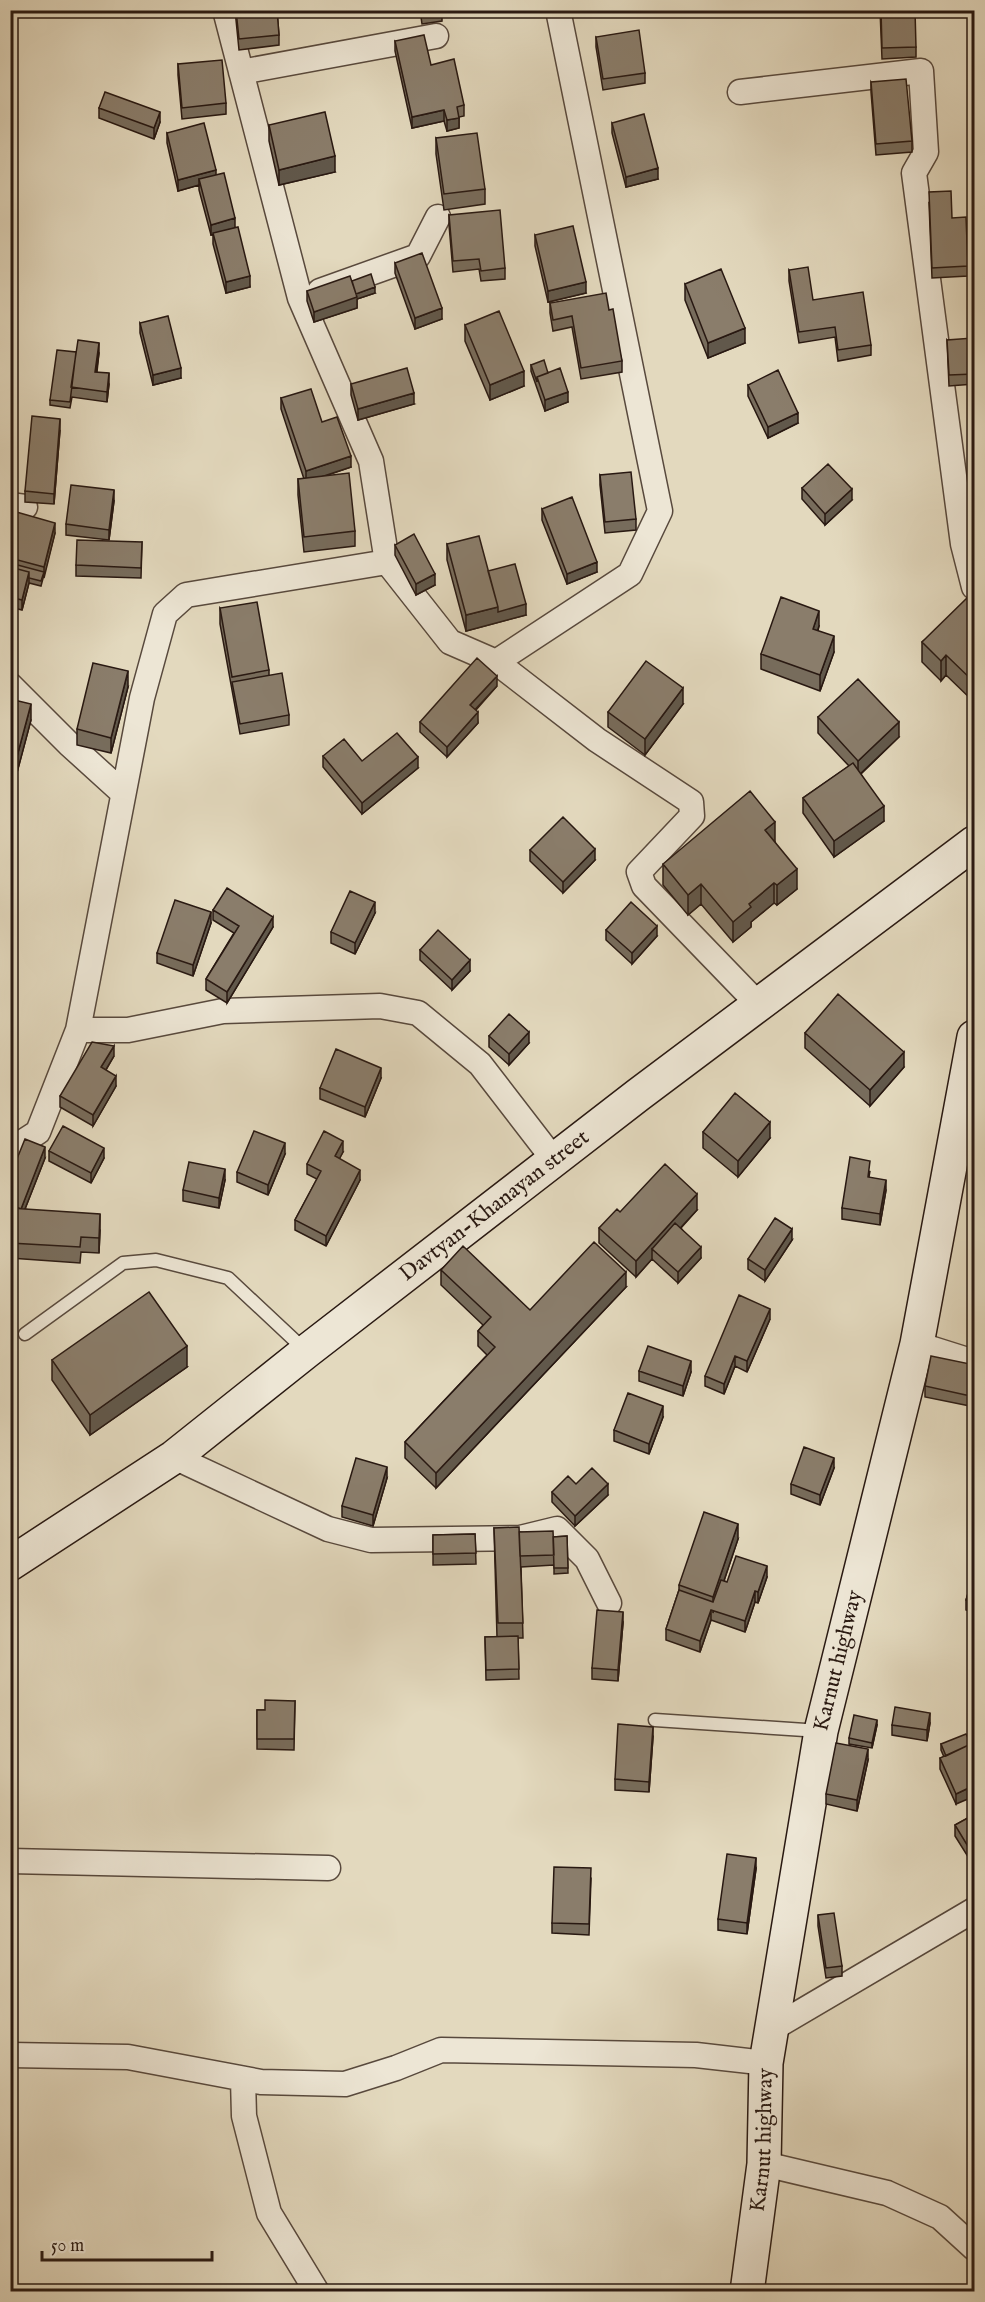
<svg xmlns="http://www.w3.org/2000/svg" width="985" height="2302" viewBox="0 0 985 2302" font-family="'IM FELL English',serif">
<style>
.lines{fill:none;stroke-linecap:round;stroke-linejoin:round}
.lane-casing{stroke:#58493d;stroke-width:15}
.street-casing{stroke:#58493d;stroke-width:27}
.secondary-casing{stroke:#291912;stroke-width:36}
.lane{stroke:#ede6d5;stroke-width:12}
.street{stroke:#ede6d5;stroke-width:24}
.secondary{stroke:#ede6d5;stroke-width:33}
.wall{fill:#776c5c;stroke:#291912;stroke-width:1.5}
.shaded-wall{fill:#61584b;stroke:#291912;stroke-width:1.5}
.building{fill:#8a7d6b;stroke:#291912;stroke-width:1.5}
.labels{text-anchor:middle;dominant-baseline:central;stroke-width:5;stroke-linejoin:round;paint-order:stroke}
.street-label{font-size:22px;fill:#291912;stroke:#ede6d5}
</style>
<rect width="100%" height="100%" fill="#e3d9be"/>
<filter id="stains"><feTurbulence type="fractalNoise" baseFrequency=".00333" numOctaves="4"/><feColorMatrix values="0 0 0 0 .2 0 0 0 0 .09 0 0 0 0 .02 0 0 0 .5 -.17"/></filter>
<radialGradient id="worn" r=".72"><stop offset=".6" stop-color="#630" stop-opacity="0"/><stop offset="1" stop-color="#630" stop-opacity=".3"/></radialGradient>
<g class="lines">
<g class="lane-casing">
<path id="lane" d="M25,1334L123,1263L156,1260L228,1278L306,1351
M655,1720L820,1731"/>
</g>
<g class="street-casing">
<path id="street" d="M225,10L300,298L371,461L387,562L450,642L496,662L597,740L691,802L692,816L639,872L644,886L759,1005
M241,72L436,36
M740,92L921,71L926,152L914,173L963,544L974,587
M320,291L418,256L438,217
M10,505L25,507
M496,662L630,574L660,511L558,10
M10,685L69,744L123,793
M78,1030H128L223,1011L380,1006L418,1013L480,1064L554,1160
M10,1150L38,1132L78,1030L142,698L165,614L186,595L387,562
M917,1344L974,1362
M174,1457L328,1529L371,1540L520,1538L557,1529L587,1559L609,1603
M10,1861L328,1868
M770,2030L974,1910
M10,2055L128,2057L261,2082L345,2084L396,2068L441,2050L696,2055L766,2063
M243,2079L244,2116L269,2213L317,2292
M764,2164L887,2193L940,2217L974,2248"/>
</g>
<g class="secondary-casing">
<g id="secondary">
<path id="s1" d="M10,1564L174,1457L307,1351L638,1095L974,843"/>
<path id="s2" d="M747,2292L764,2164L766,2063L821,1731L917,1344L974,1037"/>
</g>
</g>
<use href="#lane" class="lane"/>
<use href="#street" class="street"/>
<use href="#secondary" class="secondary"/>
</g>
<path class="wall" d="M235,10H277L279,35V45L239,50Z
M420,10L442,11V21L422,24Z
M880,10L916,47V57L882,59Z
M596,37L645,73V83L603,90L596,47Z
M395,41L431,65L464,105V116L459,117V128L447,131L444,121L412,128L395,51Z
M178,64L226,103V114L182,119L178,75Z
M871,82L912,141V152L876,155L871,92Z
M99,108L160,122L154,139L99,118Z
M612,123L658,179L626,187L612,133Z
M269,125L335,172L279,185L269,141Z
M167,133L216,175L235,228L250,287L226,293L213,244V235H211L199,190V185L178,191L167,143Z
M436,138L485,189V204L444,210L436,154Z
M929,203L952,218L968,266V276L932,278Z
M449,215L505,268V279L481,281L479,269L453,272L449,225Z
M535,235L586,293L548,302L535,246Z
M395,263L442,319L415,329L395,273Z
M789,270L813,300L871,345V355L838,361L835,337L799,343L789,281Z
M352,281L375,293L357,299V308L314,322L307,301V291Z
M685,284L745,343L708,358L685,300Z
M550,303L609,310L622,361V372L581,379L572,327L553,331L550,313Z
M140,323L181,378L153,385L140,333Z
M465,325L524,386L490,400L465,341Z
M947,340L974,374V384L949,386Z
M76,352L99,353L97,372L109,384L107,402L72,397L70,408L50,405V400Z
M531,365L548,373L568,402L545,411L531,371Z
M351,384L414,404L358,420L351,395Z
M748,385L798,423L768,438L748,396Z
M281,398L322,422L351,467L322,477L355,531V546L304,552L298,495V479H304L281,409Z
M60,430L54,504L25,502V491Z
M600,475L636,519V530L605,533L600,485Z
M802,488L852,500L825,525L802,499Z
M114,501L109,540L66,535V524Z
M542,509L597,572L567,584L542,520Z
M10,520L55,533L41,586L29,583L22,610L10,607Z
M142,542L141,578L76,576V565Z
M447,544L488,571L526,615L466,631L447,560Z
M395,545L435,585L416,595L395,555Z
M975,603V703L946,675L941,681L922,662V642Z
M220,608L269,670V675L289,715V725L240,734L220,624Z
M819,626L818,631L834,652L820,691L761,669V654Z
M497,686L476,710L478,723L447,757L420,732V722Z
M128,687L111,753L77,745V729Z
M10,699L31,720L15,780L10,779Z
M683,704L645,755L608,727V712Z
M818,717L899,737L861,774L884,821L834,857L803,813V798L849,766L818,733Z
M323,756L362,761L418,768L362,814L323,767Z
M775,842L797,889L777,905L774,903L751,922V927L733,942L701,904L688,915L663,885V864Z
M530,850L595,860L563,893L530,861Z
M213,910L273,927L227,1003L206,990V979L234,933L213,920Z
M375,913L355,954L331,943V932Z
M211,923L193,976L157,963V953Z
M606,930L657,936L632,964L606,940Z
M420,950L470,971L452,990L420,960Z
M805,1033L904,1067L870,1106L805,1048Z
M489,1036L529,1043L509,1065L489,1047Z
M114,1056L106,1070L116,1086L93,1126L60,1107V1096Z
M381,1078L365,1117L320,1099V1088Z
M703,1132L770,1138L738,1177L703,1148Z
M49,1151L104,1158L91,1183L49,1161Z
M343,1152L339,1159L360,1180L326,1246L295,1230V1220L317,1179L307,1174V1164Z
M285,1154L268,1195L237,1182V1172Z
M45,1158L25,1209L100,1230L99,1253L81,1252L80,1263L10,1258V1176Z
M870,1171L869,1177L886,1190L880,1225L842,1219V1208Z
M225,1180L219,1208L183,1201V1190Z
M697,1210L681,1228L701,1258L678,1283L652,1259L636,1277L599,1243V1228L620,1212Z
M792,1240L765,1281L748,1269V1259Z
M441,1270L530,1310L626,1287L436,1488L405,1458V1442L487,1355L478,1346V1331L483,1325L441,1285Z
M770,1319L747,1372L735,1366L724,1394L705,1386V1376Z
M52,1360L187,1367L90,1435L52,1380Z
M975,1365V1407L925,1397V1386Z
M639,1371L691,1372L683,1396L639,1381Z
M663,1417L649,1454L614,1441V1430Z
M834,1468L820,1505L791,1494V1484Z
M387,1478L373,1526L342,1517V1506Z
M576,1484L608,1495L575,1526L552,1502V1492Z
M494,1528L553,1537L567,1536L568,1573L554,1574V1565L521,1567L523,1638H518L519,1679L486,1680L485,1637H497Z
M475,1534L476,1564L433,1565V1535Z
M738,1539L724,1581L727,1582L767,1577L758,1603L755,1602L745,1632L711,1620L700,1652L666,1640V1629L679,1590V1585Z
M975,1570V1613L966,1610V1600Z
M623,1623L618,1681L592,1679V1668Z
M295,1701L294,1750L257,1749V1710H265Z
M930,1723L927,1741L892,1735V1725Z
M877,1725L872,1748L849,1744V1738Z
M653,1737L649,1792L615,1790V1779Z
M941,1744H971L956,1804L940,1769V1758L944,1757L941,1750Z
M868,1760L857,1811L826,1804V1794Z
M975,1814V1868L955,1836V1825Z
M756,1869L747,1934L718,1930V1919Z
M591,1879L589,1935L552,1933V1923Z
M818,1915L842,1966V1976L826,1978L818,1926Z"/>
<path class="shaded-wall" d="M444,110V121L412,128V117Z
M160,112V122L154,139V128Z
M459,118V128L447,131V120Z
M335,156V172L279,185V170Z
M658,168V179L626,187V177Z
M216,170V181L199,179V185L178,191V180Z
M235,218V229L211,235V225Z
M250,276V287L226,293V282Z
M586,282V293L548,302V291Z
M375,287V293L357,299V308L314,322V312L355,294Z
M442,308V319L415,329V318Z
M745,328V343L708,358V343Z
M99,343V353L95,382V372Z
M181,368V378L153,385V375Z
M524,371V386L490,400V385Z
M109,373V384L107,402V392Z
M568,392V402L545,411V400Z
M414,393V404L358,420V409Z
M798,413V423L768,438V427Z
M60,419V430L54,504V494Z
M351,456V467L306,482V471Z
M852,489V500L825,525V514Z
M114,490V501L109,540V530Z
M55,523V533L44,578V567Z
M597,562V572L567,584V574Z
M29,572V583L22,610V600Z
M435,574V585L416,595V584Z
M526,604V615L466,631V615L498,607Z
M819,611V626L813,644V629Z
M834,636V652L820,691V675Z
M946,655V675L941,681V661Z
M128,671V687L111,753V738Z
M497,676V686L470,715V705Z
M683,688V704L645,755V739Z
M31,704V720L15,780V764Z
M478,712V723L447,757V747Z
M899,722V737L858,776V761Z
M418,757V768L362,814V803Z
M884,806V821L834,857V841Z
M775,822V842L765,851V830Z
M595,849V860L563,893V882Z
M797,869V889L777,905V885Z
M774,883V903L751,922V927L733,942V922L749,904Z
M701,884V904L688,915V895Z
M375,902V913L355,954V943Z
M211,912V923L193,976V965Z
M273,917V927L227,1003V992Z
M657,926V936L632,964V953Z
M470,960V971L452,990V980Z
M529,1032V1043L509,1065V1054Z
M114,1046V1056L101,1078V1067Z
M904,1052V1067L870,1106V1090Z
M381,1068V1078L365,1117V1107Z
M116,1076V1086L93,1126V1115Z
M770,1122V1138L738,1177V1161Z
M343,1141V1152L335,1167V1156Z
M285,1143V1154L268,1195V1185Z
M45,1147V1158L21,1219V1209Z
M104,1148V1158L91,1183V1173Z
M225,1169V1180L219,1208V1198Z
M360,1170V1180L326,1246V1236Z
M886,1180V1190L880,1225V1214Z
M697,1194V1210L657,1253L652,1249V1259L636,1277V1261Z
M100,1214V1230L99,1253V1238Z
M792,1229V1240L765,1281V1270Z
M701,1247V1258L678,1283V1272Z
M626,1272V1287L436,1488V1473Z
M770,1309V1319L747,1372V1361Z
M187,1346V1367L90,1435V1415Z
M735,1356V1366L724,1394V1384Z
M691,1361V1372L683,1396V1386Z
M663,1406V1417L649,1454V1444Z
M834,1458V1468L820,1505V1495Z
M387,1467V1478L373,1526V1515Z
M608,1484V1495L575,1526V1516Z
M738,1524V1539L713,1613V1597Z
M767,1566V1577L758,1603V1592Z
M755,1591V1602L745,1632V1621Z
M711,1610V1620L700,1652V1641Z
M623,1612V1623L618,1681V1670Z
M930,1713V1723L927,1741V1730Z
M877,1720V1725L872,1748V1743Z
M653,1727V1737L649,1792V1782Z
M868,1749V1760L857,1811V1800Z
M975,1785V1796L956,1804V1794Z
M756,1858V1869L747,1934V1923Z"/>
<path class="building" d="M236,10H277L279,35L239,39Z
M422,10H442V11L422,13Z
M881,10H915L916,47L882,48Z
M639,30L645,73L603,79L596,37Z
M424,35L431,65L454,59L464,105L457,107L459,118L447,120L444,110L412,117L395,41Z
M222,60L226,103L182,108L178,64Z
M906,79L912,141L876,144L871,82Z
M105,92L160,112L154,128L99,108Z
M325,112L335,156L279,170L269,125Z
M644,114L658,168L626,177L612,123Z
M204,123L216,170L178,180L167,133Z
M477,133L485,189L444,194L436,138Z
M224,173L235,218L211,225L199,179Z
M951,191L952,218L966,217L968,266L932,268L929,192Z
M500,210L505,268L481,271L479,259L453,261L449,215Z
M573,226L586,282L548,291L535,235Z
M238,227L250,276L226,282L213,233Z
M422,253L442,308L415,318L395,263Z
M808,267L813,300L863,292L871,345L838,350L835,327L799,332L789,270Z
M721,269L745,328L708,343L685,284Z
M371,274L375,287L356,294L352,281Z
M350,276L357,297L314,312L307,291Z
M606,293L609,310L613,309L622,361L581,368L572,316L553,320L550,303Z
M499,311L524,371L490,385L465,325Z
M168,316L181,368L153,375L140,323Z
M973,338L974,374L949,375L947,340Z
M78,340L99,343L95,372L109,373L107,392L71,387Z
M57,350L76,352L70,402L50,400Z
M544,360L548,373L537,377V382L531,365Z
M407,368L414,393L358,409L351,384Z
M560,368L568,392L545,400L537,377Z
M778,370L798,413L768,427L748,385Z
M311,389L322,422L337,417L351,456L306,471L281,398Z
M32,416L60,419L54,494L25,491Z
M828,464L852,489L825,514L802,488Z
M631,472L636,519L605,522L600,475Z
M349,473L355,531L304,537L298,479Z
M71,485L114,490L109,530L66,524Z
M572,497L597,562L567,574L542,509Z
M13,511L55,523L44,567L10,558V520Z
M414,534L435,574L416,584L395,545Z
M479,536L498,607L466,615L447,544Z
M77,540L142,542L141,568L76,565Z
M10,563L44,572L41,581L29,578V572L10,567Z
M515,564L526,604L498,612V607L488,571Z
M10,567L29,572L22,600L10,597Z
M781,597L819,611L813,629L834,636L820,675L761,654Z
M968,597L975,603V683L946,655L941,661L922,642Z
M257,602L269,670L232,677L220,608Z
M477,658L497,676L470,705L478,712L447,747L420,722Z
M646,661L683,688L645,739L608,712Z
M93,663L128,671L111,738L77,729Z
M282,673L289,715L240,724L232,682Z
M858,679L899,722L858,761L818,717Z
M10,699L31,704L15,764L10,763Z
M397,733L418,757L362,803L323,756L344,739L362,761Z
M853,763L884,806L834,841L803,798Z
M750,791L775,822L765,830L797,869L777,885L774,883L749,904L751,907L733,922L701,884L688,895L663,864Z
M563,817L595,849L563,882L530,850Z
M227,888L273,917L227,992L206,979L239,926L213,910Z
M350,891L375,902L355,943L331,932Z
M175,900L211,912L193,965L157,953Z
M631,902L657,926L632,953L606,930Z
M438,930L470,960L452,980L420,950Z
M838,994L904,1052L870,1090L805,1033Z
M509,1014L529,1032L509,1054L489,1036Z
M92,1042L114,1046L101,1067L116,1076L93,1115L60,1096Z
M336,1049L381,1068L365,1107L320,1088Z
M735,1093L770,1122L738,1161L703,1132Z
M63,1126L104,1148L91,1173L49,1151Z
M254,1131L285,1143L268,1185L237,1172Z
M324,1131L343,1141L335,1156L360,1170L326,1236L295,1220L321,1171L307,1164Z
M25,1139L45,1147L21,1209L10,1205V1176Z
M850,1157L870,1161L868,1177L886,1180L880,1214L842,1208Z
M189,1162L225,1169L219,1198L183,1190Z
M665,1164L697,1194L636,1261L599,1228L617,1209L620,1212Z
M10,1208L100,1214L99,1238L81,1237L80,1247L10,1243Z
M775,1218L792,1229L765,1270L748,1259Z
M675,1223L701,1247L678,1272L652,1249Z
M594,1242L626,1272L436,1473L405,1442L495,1347L478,1331L491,1317L441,1270L463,1246L530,1310Z
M149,1292L187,1346L90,1415L52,1360Z
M739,1295L770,1309L747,1361L735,1356L724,1384L705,1376Z
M648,1346L691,1361L683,1386L639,1371Z
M931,1356L975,1365V1397L925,1386Z
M628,1393L663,1406L649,1444L614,1430Z
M804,1447L834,1458L820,1495L791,1484Z
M356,1458L387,1467L373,1515L342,1506Z
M592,1468L608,1484L575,1516L552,1492L568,1476L576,1484Z
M704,1512L738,1524L713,1597L679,1585Z
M519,1527L523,1623H498L494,1528Z
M553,1531L554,1555L520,1556L519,1532Z
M475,1534L476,1553L433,1554V1535Z
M567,1536L568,1568H554L553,1537Z
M736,1556L767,1566L758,1592L755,1591L745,1621L711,1610L700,1641L666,1629L679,1590L713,1602L721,1580L727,1582Z
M975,1570V1602L966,1600Z
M597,1610L623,1612L618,1670L592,1668Z
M518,1636L519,1669L486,1670L485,1637Z
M265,1700L295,1701L294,1739H257V1710H265Z
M895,1707L930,1713L927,1730L892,1725Z
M854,1715L877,1720L872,1743L849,1738Z
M618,1724L653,1727L649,1782L615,1779Z
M966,1734L971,1744L946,1756L941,1744Z
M836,1743L868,1749L857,1800L826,1794Z
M973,1743L975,1747V1785L956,1794L940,1758Z
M975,1814V1858L955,1825Z
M727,1854L756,1858L747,1923L718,1919Z
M554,1867L591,1868L589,1924L552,1923Z
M834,1913L842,1966L826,1968L818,1915Z"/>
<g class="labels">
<g class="street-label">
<text stroke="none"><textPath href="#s1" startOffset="603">Davtyan-Khanayan street</textPath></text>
<text stroke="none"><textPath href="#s2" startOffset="639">Karnut highway</textPath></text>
<text stroke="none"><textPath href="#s2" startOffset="153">Karnut highway</textPath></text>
</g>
</g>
<rect width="985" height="2302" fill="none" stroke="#e3d9be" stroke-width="36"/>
<rect x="12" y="12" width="961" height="2278" fill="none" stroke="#291912" stroke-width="3"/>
<rect x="18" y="18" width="949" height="2266" fill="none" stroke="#291912" stroke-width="1.5"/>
<path d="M42 2251v9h170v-9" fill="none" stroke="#291912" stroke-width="3"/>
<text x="51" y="2251" font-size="18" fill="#291912" stroke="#ede6d5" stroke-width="4.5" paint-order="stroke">50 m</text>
<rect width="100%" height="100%" filter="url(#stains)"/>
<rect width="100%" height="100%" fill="url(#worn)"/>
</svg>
